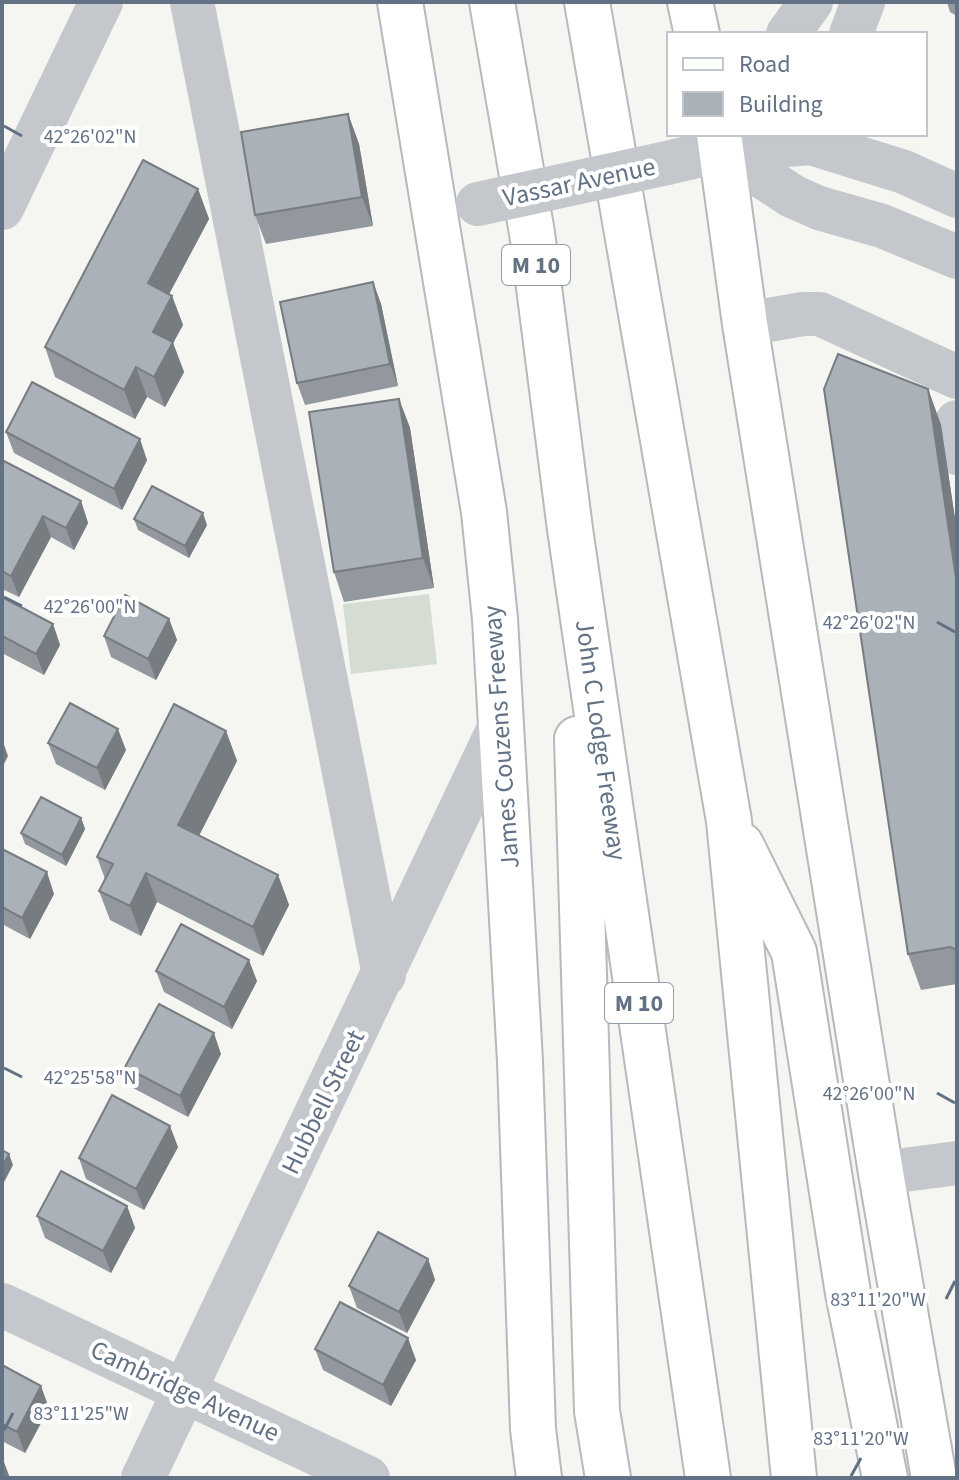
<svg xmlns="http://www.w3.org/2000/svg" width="959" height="1480" viewBox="0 0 959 1480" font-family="'Source Sans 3',sans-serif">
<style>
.green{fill:#d5dcd2}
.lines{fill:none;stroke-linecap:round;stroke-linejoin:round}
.major-casing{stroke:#b5b8bd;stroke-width:48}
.highway-casing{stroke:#b6b9bd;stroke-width:48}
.minor{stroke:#c4c7cb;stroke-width:44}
.major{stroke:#fff;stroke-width:44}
.highway{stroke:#fff;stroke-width:44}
.minor-bridge{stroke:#c4c7cb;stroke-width:44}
.wall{fill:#92989e}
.shaded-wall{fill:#777c81}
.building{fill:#aab1b8;stroke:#777c81;stroke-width:2}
.ticks{fill:none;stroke:#627184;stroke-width:3}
.labels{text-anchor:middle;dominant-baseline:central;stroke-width:8;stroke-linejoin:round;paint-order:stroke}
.shield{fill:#fff;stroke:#919ca9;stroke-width:2}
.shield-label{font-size:24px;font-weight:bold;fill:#627184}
.street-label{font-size:26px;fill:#627184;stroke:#fff}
.ticks-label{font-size:20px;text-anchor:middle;fill:#627184;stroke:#fff;stroke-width:8;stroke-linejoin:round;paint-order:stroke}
</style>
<rect width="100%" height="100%" fill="#f5f5f1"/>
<path class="green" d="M429,594L437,664L351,674L343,604Z"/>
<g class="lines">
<g class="major-casing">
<path id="major" d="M400,2L484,512L495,619L520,1061L533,1429L539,1478
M690,2L697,34
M719,134L745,324L881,1173L934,1478"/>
</g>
<g class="highway-casing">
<path id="highway" d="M492,2L532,233L570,529L708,1478
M587,2L729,821L794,1478
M577,739L597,1411L608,1478
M741,845L794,952L848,1293L885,1478"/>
</g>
<path class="minor" d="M192,2L384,975
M788,34L811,2
M851,34L863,2
M722,150L792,196L819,208L882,226L957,257
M667,163L722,150L811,143L904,172L957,196
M2,208L101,2
M745,324L803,314H820L957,377
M957,422L953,429L957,453
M881,1173L957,1163
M2,1305L368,1478
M143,1478L501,724"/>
<use href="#major" class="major"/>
<use href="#highway" class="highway"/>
<path class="minor-bridge" d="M478,204L667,163"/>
</g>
<path class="wall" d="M947,2H957V16L950,12Z
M348,114L359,144L373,226L266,244L255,215Z
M198,189L209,219L169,294L172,296L183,325L173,343L184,372L165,407L147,397L135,419L55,377L45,347Z
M373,282L381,304L398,386L305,405L297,383Z
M928,389L941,425L957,532V984L921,990L908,954Z
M399,399L410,428L434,588L344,602L334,572Z
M6,432L147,460L122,510L14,453Z
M2,460L81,501L88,523L74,550L51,537L19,597L2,589Z
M134,519L207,525L189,558L138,530Z
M2,597L53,624L60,645L44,675L2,653Z
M169,619L177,640L156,680L111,657L104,636Z
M226,731L237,761L199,836L278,875L289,905L263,956L157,902L141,936L110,920L99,891L105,879L97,857Z
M48,743L126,750L105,790L56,764Z
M81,818L85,829L66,866L25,844L21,833Z
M2,849L54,894L30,939L2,924Z
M156,971L257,981L232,1029L164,992Z
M221,1054L188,1117L133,1088L125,1067Z
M178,1147L144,1210L86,1179L79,1158Z
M127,1206L135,1228L111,1273L45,1238L37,1216Z
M428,1259L435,1280L407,1333L357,1308L349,1286Z
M315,1349L416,1360L391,1406L323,1370Z
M2,1365L49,1408L25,1453L2,1441Z"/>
<path class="shaded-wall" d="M348,114L359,144L373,226L362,197Z
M198,189L209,219L159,313L148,283Z
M373,282L381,304L398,386L390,364Z
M172,296L183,325L173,343L184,372L165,407L154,377L153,332Z
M136,367L147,397L135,419L124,390Z
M928,389L941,425L957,532V585Z
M399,399L410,428L434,588L423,558Z
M140,439L147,460L122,510L114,489Z
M81,501L88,523L74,550L66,528Z
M203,513L207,525L189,558L185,546Z
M43,516L51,537L19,597L11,576Z
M169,619L177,640L156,680L148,659Z
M53,624L60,645L44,675L36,654Z
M118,729L126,750L105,790L97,768Z
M226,731L237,761L189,855L178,825Z
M2,739L8,756L2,768Z
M81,818L85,829L66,866L62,855Z
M47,872L54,894L30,939L22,918Z
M146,873L157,902L141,936L130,906Z
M278,875L289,905L263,956L253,927Z
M249,960L257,981L232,1029L224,1007Z
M214,1033L221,1054L188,1117L180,1096Z
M170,1126L178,1147L144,1210L136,1189Z
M9,1154L13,1165L2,1186V1167Z
M127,1206L135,1228L111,1273L103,1251Z
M428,1259L435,1280L407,1333L399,1312Z
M408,1338L416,1360L391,1406L383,1385Z
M41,1386L49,1408L25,1453L17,1432Z
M4,1462L10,1478H2V1466Z"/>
<path class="building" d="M348,114L362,197L255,215L241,132Z
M143,160L198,189L148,283L172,296L153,332L173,342L154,377L136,367L124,390L45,347Z
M373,282L390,364L297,383L280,302Z
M838,354L928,389L957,585V950L950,947L908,954L824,389Z
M32,382L140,439L114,489L6,432Z
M399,399L423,558L334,572L309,412Z
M2,460L81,501L66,528L43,516L11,576L2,571Z
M152,486L203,513L185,546L134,519Z
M125,595L169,619L148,659L104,636Z
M2,597L53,624L36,654L2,636Z
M70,703L118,729L97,768L48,743Z
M174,704L226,731L178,825L278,875L253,927L146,873L130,906L99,891L113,864L97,857Z
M41,797L81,818L62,855L21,833Z
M2,849L47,872L22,918L2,907Z
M181,924L249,960L224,1007L156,971Z
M159,1004L214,1033L180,1096L125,1067Z
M112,1095L170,1126L136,1189L79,1158Z
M2,1150L9,1154L2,1167Z
M61,1171L127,1206L103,1251L37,1216Z
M378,1232L428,1259L399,1312L349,1286Z
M340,1302L408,1338L383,1385L315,1349Z
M2,1365L41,1386L17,1432L2,1424Z"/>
<path class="ticks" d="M4,126L22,136M4,597L22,606M937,622L955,632M4,1068L22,1077M937,1093L955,1103M946,1299L955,1281M4,1430L13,1413M851,1476L861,1458"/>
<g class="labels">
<g class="shield">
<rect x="502" y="245" width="68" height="40" rx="6"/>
<rect x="605" y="983" width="68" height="40" rx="6"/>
</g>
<g class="shield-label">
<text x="536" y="265">M 10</text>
<text x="639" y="1003">M 10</text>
</g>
<g class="street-label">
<text transform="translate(579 182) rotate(-12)">Vassar Avenue</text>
<text transform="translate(501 737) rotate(-94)">James Couzens Freeway</text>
<text transform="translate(601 740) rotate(82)">John C Lodge Freeway</text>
<text transform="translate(323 1102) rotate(-64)">Hubbell Street</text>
<text transform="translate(185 1391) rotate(25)">Cambridge Avenue</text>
</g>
</g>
<g class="ticks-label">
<text x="90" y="143">42°26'02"N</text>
<text x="90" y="613">42°26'00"N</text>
<text x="869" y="629">42°26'02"N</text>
<text x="90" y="1084">42°25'58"N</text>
<text x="869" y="1100">42°26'00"N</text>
<text x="878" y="1306">83°11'20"W</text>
<text x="81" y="1420">83°11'25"W</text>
<text x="861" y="1445">83°11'20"W</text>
</g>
<rect width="959" height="1480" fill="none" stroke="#627184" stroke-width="8"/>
<rect x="667" y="32" width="260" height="104" fill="#ffffff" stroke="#c0c6ce" stroke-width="2"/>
<rect x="683" y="58" width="40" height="12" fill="#ffffff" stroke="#c0c6ce" stroke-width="2"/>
<text x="739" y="72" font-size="24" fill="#627184">Road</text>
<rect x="683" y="92" width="40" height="24" fill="#aab1b8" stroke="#c0c6ce" stroke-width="2"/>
<text x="739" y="112" font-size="24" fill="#627184">Building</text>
</svg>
